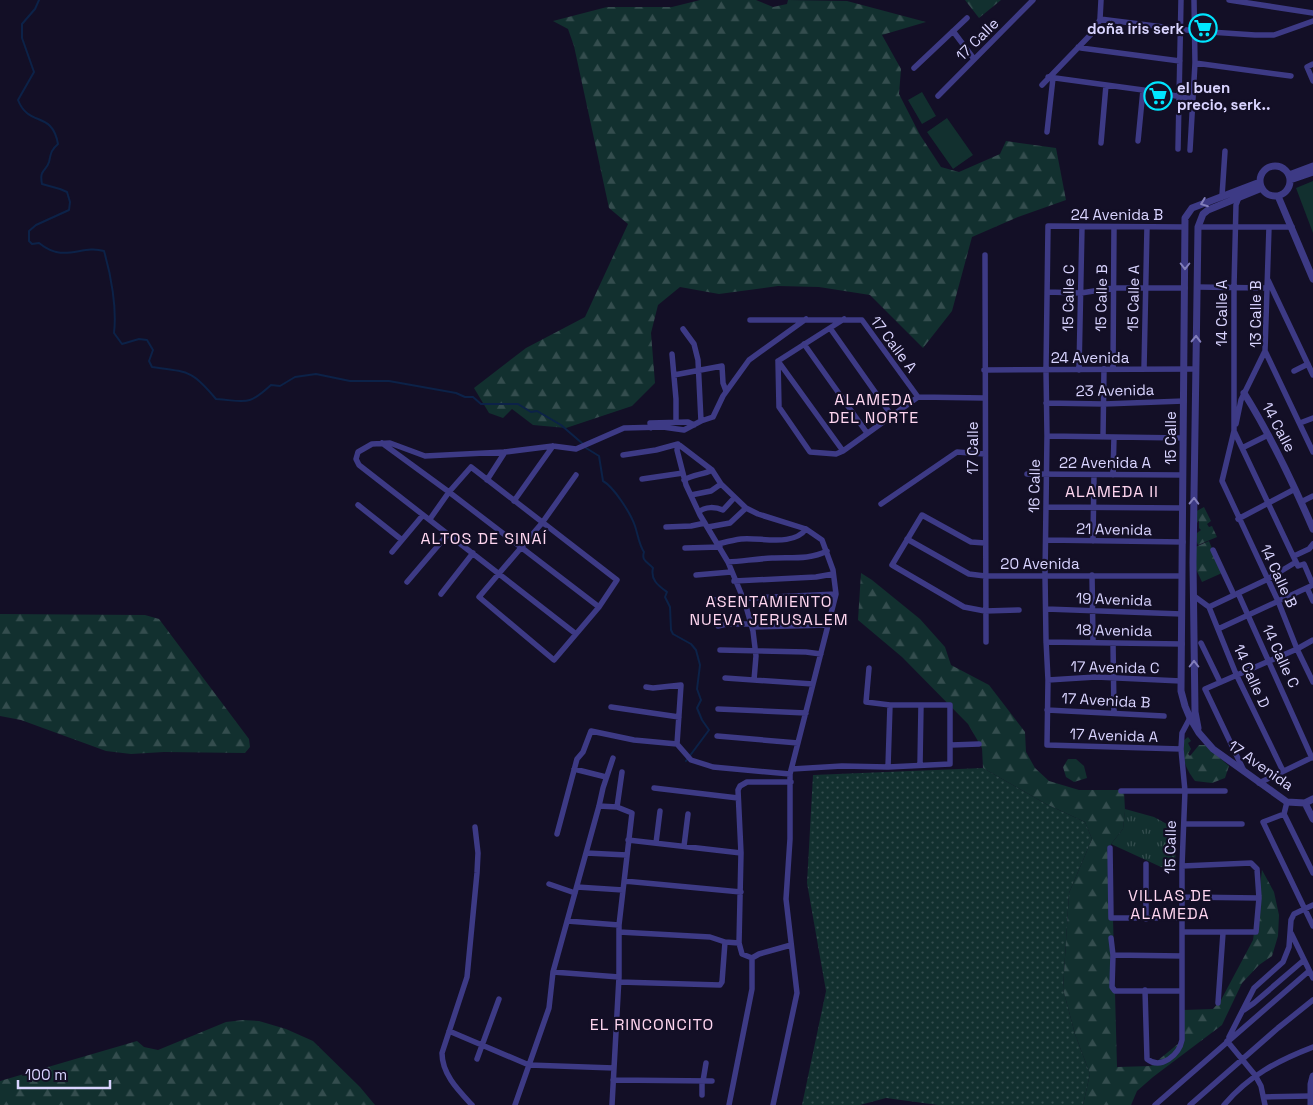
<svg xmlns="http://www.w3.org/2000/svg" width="1313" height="1105" viewBox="0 0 1313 1105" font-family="'Space Grotesk',sans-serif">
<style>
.grass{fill:url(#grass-dots)}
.forest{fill:url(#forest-firs)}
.park{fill:url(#park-tufts)}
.pitch{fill:#12302f}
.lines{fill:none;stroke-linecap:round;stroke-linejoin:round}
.stream{stroke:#0c2248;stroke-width:2}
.minor{stroke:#3d3a85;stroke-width:5.5}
.tertiary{stroke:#3d3a85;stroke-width:7}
.oneway{stroke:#837fbc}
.labels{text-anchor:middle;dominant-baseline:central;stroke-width:4.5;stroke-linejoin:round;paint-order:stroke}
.poi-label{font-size:15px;font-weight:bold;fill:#d9d4ff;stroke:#130f26;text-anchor:end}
.street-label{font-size:15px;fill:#d9d4ff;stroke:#130f26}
.neighbourhood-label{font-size:16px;letter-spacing:1px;fill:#ffd6f0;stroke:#130f26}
</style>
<defs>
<pattern id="grass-dots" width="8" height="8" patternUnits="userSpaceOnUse" patternTransform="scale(1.25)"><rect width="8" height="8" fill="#12302f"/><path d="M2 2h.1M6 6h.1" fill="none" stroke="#344d4e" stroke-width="1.8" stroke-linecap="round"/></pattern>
<pattern id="forest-firs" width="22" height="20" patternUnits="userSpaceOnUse" patternTransform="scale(1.25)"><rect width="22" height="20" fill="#12302f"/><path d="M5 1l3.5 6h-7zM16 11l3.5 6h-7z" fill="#344d4e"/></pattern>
<pattern id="park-tufts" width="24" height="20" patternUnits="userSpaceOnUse" patternTransform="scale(1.25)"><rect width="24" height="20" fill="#12302f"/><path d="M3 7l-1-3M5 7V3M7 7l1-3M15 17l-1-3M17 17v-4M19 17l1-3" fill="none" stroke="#344d4e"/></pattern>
</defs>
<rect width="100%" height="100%" fill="#130f26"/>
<path class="grass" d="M983,768L1046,804L1085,822L1092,839L1069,893L1063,989L1075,1034L1090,1074L1083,1105H938L886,1098L860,1105H802L826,991L807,883L813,775Z"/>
<path class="forest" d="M700,0H756L773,7L787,4L788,0L847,1L926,22L882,35L901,69L899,94L920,135L941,167L959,172L1000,154L1006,141L1056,148L1066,200L1018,217L972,237L952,311L923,348L870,295L819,287L778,286L719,294L680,287L658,305L651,333L655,383L632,406L566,428L533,425L512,409L503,418L489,413L474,388L526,348L585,317L628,224L609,208L574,46L568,29L553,21L607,7H672Z
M965,0H1001L979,18Z
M1204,507L1211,521L1207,524L1209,527L1212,526L1217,537L1198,545L1195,538L1197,533L1201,530L1199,528V520L1197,523L1195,522L1197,516L1195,512Z
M1209,541L1222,573L1202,582L1193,563V548Z
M861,573L872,580L920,619L945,647L951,665L989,685L1025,732L1026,752L1035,768L1049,781L1079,790H1124L1125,811L1123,829L1111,844L1117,1067L1151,1066L1184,1039L1183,1010L1213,1009L1221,1000L1253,940L1262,870L1274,892L1279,915L1278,936L1272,956L1259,965L1242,983L1222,1025L1153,1077L1137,1091L1131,1105H1083L1090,1074L1075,1034L1063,989L1069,893L1092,839L1085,822L1046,804L983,768L982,748L968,724L902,657L858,620Z
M0,614L145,615L159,619L249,739L250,747L245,753L164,752L131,754L106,751L21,720L0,716Z
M1188,737L1191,741L1188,743L1191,749L1188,754L1190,756L1199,745H1205L1229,766L1225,778L1212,783L1195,781C1184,766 1183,760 1183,741Z
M1068,759H1076L1084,766L1087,778L1074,782L1066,777L1063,767Z
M243,1020L259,1021L286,1029L313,1041L360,1087L375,1105H0V1081L137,1041L144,1047L158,1050L226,1022Z"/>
<path class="park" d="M1125,809L1154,817L1176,829L1175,867H1161L1111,844L1123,829Z"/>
<path class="pitch" d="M922,92L936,116L922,124L908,100Z
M947,118L973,155L953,169L927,132Z
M1313,181V233L1296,188Z"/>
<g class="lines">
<path class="stream" d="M39,0L35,9L22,24V38L34,72L18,100C29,128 52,110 58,144C51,150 51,153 49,162C46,172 39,169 42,184L60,189L67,192L70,202L69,210L36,225L29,231V241L32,244L39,243C65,264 81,244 104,251C111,275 117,308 114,333L122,344L139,339L147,340L153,350L149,361L152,367C189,372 192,370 216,399C246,401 247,407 271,385L280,386L295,377L316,374L350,381H389L456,393L465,397H473L481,404H518L531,412L537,411L561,425L583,444
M586,448L599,456L603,481C614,487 631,514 635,526C638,535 639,545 644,552C641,561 648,562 653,568C650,580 659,586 667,592L665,597L670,607L671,630L673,634L691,644L696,650L700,665L697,689L701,700L697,708L702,720L709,730L686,761"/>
<path class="minor" d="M1229,0L1313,13
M1100,19L1195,31L1255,35H1274L1313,21
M953,31L974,59
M1078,47L1081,48L1180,61
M1195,63L1291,76
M1313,64L1307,67L1313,81
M914,68L967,18
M1048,77L1143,90L1193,99
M1042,85L1096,29L1100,19L1101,0
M938,96L1033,0
M1047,132L1053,78
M1138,141L1143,90
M1101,143L1106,85
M1178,149L1181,0
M1190,150L1195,63L1194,0
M1222,196L1225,151
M1239,197L1236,205L1234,287V431L1222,481L1278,601L1297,649L1313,682
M1198,227H1292
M1269,227L1265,351L1313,452
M985,255L986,642
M1268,280L1313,375
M1197,287L1267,288
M1047,292L1081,293L1113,288H1185
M750,320H862L918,397
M830,328L892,416
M683,329L694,344L698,360L701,421
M804,344L867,433
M672,354L676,399V422
M778,361L779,407L810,452L836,454L843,451L918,397L985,398
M778,361L843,451
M778,361L844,319
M1113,369L1114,227
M1144,369L1147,227
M984,370L1195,369
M1079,370L1082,227
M1294,371L1308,364
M674,375L722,366L723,383L726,391
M1046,403L1104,404L1184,401
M1300,423L1313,418
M1236,424L1241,400L1265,351
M651,428L650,423L688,422L694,425
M1234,431L1296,562L1298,566L1304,564L1313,585
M1047,436L1183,438
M1103,437L1104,369
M382,443L449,492L599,607
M678,444L677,450L686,485L700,515L728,562L745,603L753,631L756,656L754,680
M1242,448L1268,435
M623,455L656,450L678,444L712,470L721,484L746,508L758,514L806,529L822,540L833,570L836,594L790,774V839L786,899L797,993L773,1105
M1027,474L1183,475
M1113,475L1114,437
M642,479L683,473
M487,480L505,452
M684,480C694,474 703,475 712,470
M691,495L711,491L721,484
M514,501L553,446
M1301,502L1313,496
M881,504L957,452L985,454
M358,505L402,540
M1046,507L1183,508
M699,512C705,506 716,507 723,510L734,498
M430,519L449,492L471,467L617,580L599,607L554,660L479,597L542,523L576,475
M1238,519L1295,489
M666,527L691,526L705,523
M708,527L730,523L746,508
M907,539L969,574L985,576H1182
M1046,540L1183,542
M1093,541L1094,475
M985,543L971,542L922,515L892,565L964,607L985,611L1019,610
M718,544C726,542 733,540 741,539C761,537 793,547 806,529
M685,548L720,547
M1213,550L1234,595
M392,552L423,515
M1294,556L1309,549L1313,544
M728,562C742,561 757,559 772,558C791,557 809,560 827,551
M696,575L731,572
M1092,575L1093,642
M734,581L816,577L833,574
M407,582L448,534
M1307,588L1313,601
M1238,593L1312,758
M441,594L473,553
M1194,596L1209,607L1236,674L1283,771
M709,600L836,594
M1209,607L1268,579L1296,562
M1046,609L1182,614
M718,626L727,624H751
M752,627L828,625
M1218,629L1313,585
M576,634L359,465L356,459L358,452L372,444L390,443L425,456L505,452L553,446L576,449L624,428L663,427L684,430L701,421L713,417L723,396L749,360L806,319
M1046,642L1182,644
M1113,643L1114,713
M1201,643L1220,682
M720,650L806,652L821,654
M869,668L866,702L890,705H950V764L888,767
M725,678L813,684
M1048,680L1096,677L1181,681
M646,687L653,688L681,685L677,744L691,760L713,767L790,774
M611,707L679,717
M718,709L806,713
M1047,710L1164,716
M717,736L798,743
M951,745L979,744
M1181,749L1047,745L1048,680L1046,640L1045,575L1047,436L1046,370L1048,226L1185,227
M920,765L921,705
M574,769L606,777
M792,769L842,766L888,767L890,705
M1244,771L1205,689L1297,649L1313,640
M1259,783L1313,757
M654,788L738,798
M1121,791H1225
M1287,802L1284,814L1263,822L1313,926
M599,806L617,807L632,813L619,925V977L612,1105
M617,807L622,772
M1284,814L1313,873
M1184,824H1242
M557,834L577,759L583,752L591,731L634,740L677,744
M628,840L741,853
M656,843L660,811
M684,846L688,814
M1110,848L1111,918H1182
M586,853L627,855
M1146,864V919
M1182,866L1251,863L1257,869L1259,898L1256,932H1182
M624,881L741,892
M549,884L575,893
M577,887L623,890
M1183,897L1259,898
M567,921L619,925
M619,932L710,937L725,942L739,943
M1291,933L1313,978
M1111,938L1113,955L1112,987L1115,991H1182
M1113,955L1182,956
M752,958L742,954L739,943L741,853L738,790L740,786L747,782H791
M553,972L619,977
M619,982L720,985L722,982L725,942
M1145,990L1147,1059C1161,1070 1179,1055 1182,1040V866L1185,791L1181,749L1182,733L1191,716
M1218,1003L1223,933
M1244,1010L1254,1003L1304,960
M449,1031L529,1065L614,1068
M1229,1037L1254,988L1283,962L1289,947L1291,920L1294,914L1313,905
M1227,1041L1255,1075L1261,1086L1265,1105
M477,1059L499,999
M613,1080L712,1081
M703,1081L706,1063
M702,1095V1081
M1264,1097L1311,1096
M472,1105C458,1090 442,1074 442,1053L467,977L477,873L478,853L475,827
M515,1105L549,1008L553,972L599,806L603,788L613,758
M729,1105L752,989V958L759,954L791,945
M1155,1105L1309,971
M1190,1105L1278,1028L1313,1000
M1224,1105C1248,1076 1279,1060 1313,1047"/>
<path class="tertiary" d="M1260 181a15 15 0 1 1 30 0a15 15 0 1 1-30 0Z
M1289,175L1313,166
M1290,180L1313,172
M1260,182L1192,208L1185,218L1181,691L1185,706L1190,718L1199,733L1213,749L1287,802L1305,803L1313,799
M1278,196L1313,279
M1244,393C1271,436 1293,483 1313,529
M1198,728L1195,712L1193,563L1198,227L1203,214L1208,210L1262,188
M1305,803L1313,819
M1311,1105V1084L1313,1076"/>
</g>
<defs><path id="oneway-chevron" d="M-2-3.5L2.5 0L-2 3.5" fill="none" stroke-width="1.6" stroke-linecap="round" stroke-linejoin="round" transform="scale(1.25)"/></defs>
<g class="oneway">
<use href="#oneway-chevron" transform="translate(1204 203) rotate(159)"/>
<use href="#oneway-chevron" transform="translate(1185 266) rotate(90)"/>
<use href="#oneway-chevron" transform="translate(1196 339) rotate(-89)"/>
<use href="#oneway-chevron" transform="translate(1194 501) rotate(-89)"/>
<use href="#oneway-chevron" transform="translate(1194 664) rotate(-90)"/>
</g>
<defs>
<g id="supermarket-ring" transform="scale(1.4375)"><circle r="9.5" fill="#130f26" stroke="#00e5ff" stroke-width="1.5"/><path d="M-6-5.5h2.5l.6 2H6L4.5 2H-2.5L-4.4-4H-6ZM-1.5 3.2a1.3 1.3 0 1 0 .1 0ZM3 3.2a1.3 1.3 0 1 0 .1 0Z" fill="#00e5ff"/></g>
</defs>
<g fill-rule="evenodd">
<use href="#supermarket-ring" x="1203" y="28"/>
<use href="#supermarket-ring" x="1158" y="96"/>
</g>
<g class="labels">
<g class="poi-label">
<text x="1184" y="28">doña iris serk</text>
<text x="1177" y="87" text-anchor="start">el buen<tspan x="1177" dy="17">precio, serk..</tspan></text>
</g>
<g class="street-label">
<text transform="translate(977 39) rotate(-45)">17 Calle</text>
<text x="1117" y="214">24 Avenida B</text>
<text transform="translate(1068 298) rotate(-89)">15 Calle C</text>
<text transform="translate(1101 298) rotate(-89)">15 Calle B</text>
<text transform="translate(1133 298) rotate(-89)">15 Calle A</text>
<text transform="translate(1221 313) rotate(-90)">14 Calle A</text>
<text transform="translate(1255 314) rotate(-90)">13 Calle B</text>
<text transform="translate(894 344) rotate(53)">17 Calle A</text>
<text x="1090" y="357">24 Avenida</text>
<text transform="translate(1115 390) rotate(-1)">23 Avenida</text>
<text transform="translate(1279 427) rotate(62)">14 Calle</text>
<text transform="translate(1170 438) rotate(-90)">15 Calle</text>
<text transform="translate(972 448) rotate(-90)">17 Calle</text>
<text x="1105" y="462">22 Avenida A</text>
<text transform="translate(1034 486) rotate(-89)">16 Calle</text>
<text transform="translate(1114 529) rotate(1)">21 Avenida</text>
<text x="1040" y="563">20 Avenida</text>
<text transform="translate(1279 576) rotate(65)">14 Calle B</text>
<text transform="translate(1114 599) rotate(2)">19 Avenida</text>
<text transform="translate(1114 630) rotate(1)">18 Avenida</text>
<text transform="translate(1281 656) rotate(65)">14 Calle C</text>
<text transform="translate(1115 667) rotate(1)">17 Avenida C</text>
<text transform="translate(1252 676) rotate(66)">14 Calle D</text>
<text transform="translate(1106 700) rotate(3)">17 Avenida B</text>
<text transform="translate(1114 735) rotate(2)">17 Avenida A</text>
<text transform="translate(1261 765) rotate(35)">17 Avenida</text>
<text transform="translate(1170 847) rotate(-89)">15 Calle</text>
</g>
<g class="neighbourhood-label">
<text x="874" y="399">ALAMEDA<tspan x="874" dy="18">DEL NORTE</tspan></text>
<text x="1112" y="491">ALAMEDA II</text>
<text x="484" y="538">ALTOS DE SINAÍ</text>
<text x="769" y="601">ASENTAMIENTO<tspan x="769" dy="18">NUEVA JERUSALEM</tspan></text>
<text x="1170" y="895">VILLAS DE<tspan x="1170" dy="18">ALAMEDA</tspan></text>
<text x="652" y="1024">EL RINCONCITO</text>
</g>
</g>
<path d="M18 1080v8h92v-8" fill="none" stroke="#d9d4ff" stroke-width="2.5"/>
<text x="25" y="1080" font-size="15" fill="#d9d4ff" stroke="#130f26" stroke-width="4" paint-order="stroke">100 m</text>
</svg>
